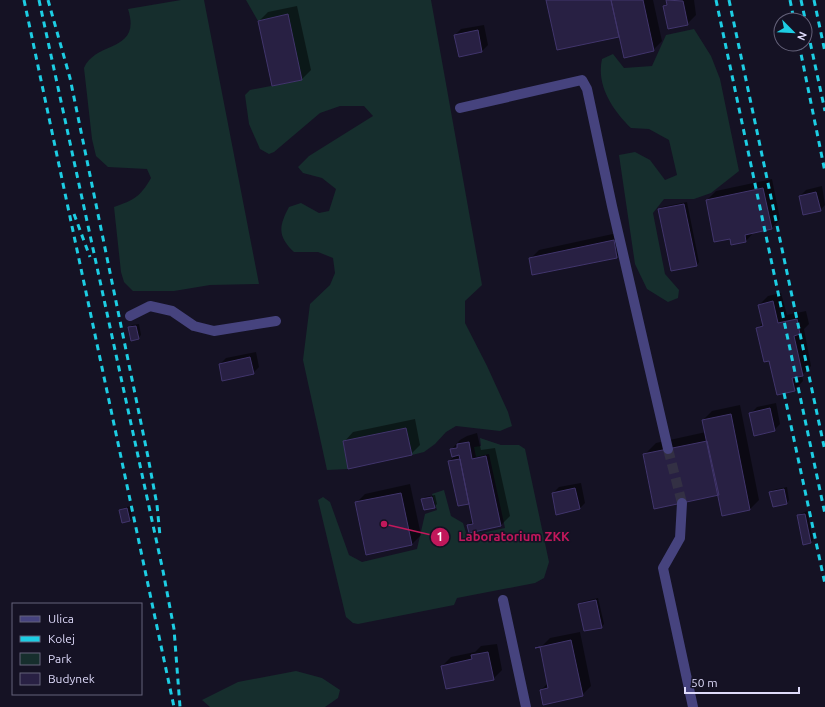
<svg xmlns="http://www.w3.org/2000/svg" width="825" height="707" viewBox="0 0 825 707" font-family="Ubuntu,sans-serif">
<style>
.green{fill:#162e2d}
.shadow{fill:#0007}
.building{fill:#282043;stroke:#41356c}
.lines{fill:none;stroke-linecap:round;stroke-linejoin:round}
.minor-tunnel{stroke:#333044;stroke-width:10;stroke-dasharray:10 5;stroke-linecap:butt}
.minor{stroke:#46437e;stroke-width:10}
.rail{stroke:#1dcde3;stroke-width:3;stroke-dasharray:6 5;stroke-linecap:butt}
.leader{fill:none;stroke:#c2185b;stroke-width:1.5}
.callout-dot{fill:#c2185b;stroke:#151224;stroke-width:1.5}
.mark-label{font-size:12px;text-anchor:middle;font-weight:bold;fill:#fff}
.callout-label{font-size:13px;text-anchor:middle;font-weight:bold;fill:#c2185b;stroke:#151224;stroke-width:3;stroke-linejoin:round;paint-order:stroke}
</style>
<rect width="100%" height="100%" fill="#151224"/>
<path class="green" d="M181,0H204L259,284L210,285L174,291H133L124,282L121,272L114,207C134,200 140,197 151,178L147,169L108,167L96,156L92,139L84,68C96,40 142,53 128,9Z
M246,0H431L482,285L465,301V323L487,366L508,412L512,426L500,431L456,426L446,432L435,444L424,452L412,455L406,428L343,441L348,469L327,470L303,360L310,304L330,285L335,273L333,258L318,252H294C277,236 279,226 289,207L301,203L319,213L329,211L336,189L322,178L303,173L298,167L309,156L373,116L364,106H340L320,113L274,152L269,154L260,149L249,124L245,95L250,90L302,80L288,15L258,21Z
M694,29L711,56L720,79L739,171L711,193L694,199H664L653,213L665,274L679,290L678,298L668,302L647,289L635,264L619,155L635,152L650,160L665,180L677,175L669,140L649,129L631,128C613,110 596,86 602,59L613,54L624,68L652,66L666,35Z
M480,438L501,445H519L525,449L549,562L544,578L535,583L457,598L454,605L358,624L353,623L346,617L318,500L323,497L330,502L349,555L362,562L417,549L425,514L437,510L432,494L444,490L451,516L463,523L467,536L505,528L489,454L476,457L474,447L481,446Z
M296,671L322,678L340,690L338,698L325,707H210L202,700L238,682Z"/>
<path class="shadow" d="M547,0H653L662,41L653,50L620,35L619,36Z
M667,0H694L696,15L687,24L664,6L668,2Z
M297,6L311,70L302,79L273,85L259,21L268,12Z
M484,25L488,45L482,51L460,55L455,35L461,29Z
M772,179L780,219L771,229L754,232L746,241L731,237L707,200L716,191Z
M822,186L825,205L820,210L800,196L806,190Z
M687,202L699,262L697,265L659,209L662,207Z
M622,232L626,248L616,257L530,259L539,250Z
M781,293L787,315L806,311L809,324L804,329L811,366L802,375L803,381L794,390L770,360L757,329L763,322L759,305L768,296Z
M139,324L141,335L138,338L129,328L132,325Z
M256,352L259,367L253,373L220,364L226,358Z
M776,403L780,424L774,430L751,413L757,407Z
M740,405L759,500L750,509L723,514L719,494L644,455L656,443L706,432L703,420L712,411Z
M415,419L420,445L411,454L344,442L353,432Z
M477,433L481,450L495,448L510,516L501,525H468L474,520L470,501L449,461L456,455L451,450L460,440L467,436Z
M581,483L585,503L579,509L553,493L559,487Z
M410,484L421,535L412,544L356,503L365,494Z
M787,487L789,500L787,503L770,493L773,490Z
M435,495L437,504L434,507L422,500L425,497Z
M130,506L132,518L129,521L120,511L123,508Z
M807,511L813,540L810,542L798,515Z
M598,598L604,624L601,627L579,605L582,602Z
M580,632L591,686L582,695L541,690L548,683L541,647L550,638Z
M497,644L502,670L493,679L442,666L451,657L475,652L481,646Z"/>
<path class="building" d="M546,0H611L619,37L557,50Z
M611,0H643L654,51L624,58Z
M666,0L683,1L688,25L668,29L663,6L667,5Z
M288,14L302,80L272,86L258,21Z
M478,30L482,52L459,57L454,35Z
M763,188L772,229L745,235L746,242L731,245L730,239L714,242L706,200Z
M816,192L821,211L803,215L799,196Z
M684,204L697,266L671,271L658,209Z
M614,240L617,258L532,275L529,258Z
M773,301L778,323L797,319L800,334L794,336L803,376L792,378L795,391L777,395L769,361L764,362L756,328L763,326L758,305Z
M136,326L139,339L131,341L128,327Z
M250,357L254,374L222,381L219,364Z
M770,408L775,431L754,436L749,413Z
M731,414L750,510L722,516L702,420Z
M406,428L412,455L348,469L343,441Z
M707,441L719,495L654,509L643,454Z
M469,442L472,459L486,456L501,526L469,533L467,525L473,524L459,455L452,457L450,449L457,448V444Z
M460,459L469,504L458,506L448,461Z
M575,488L580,509L556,515L552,493Z
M784,489L787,504L773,507L769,492Z
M401,493L412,545L366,555L355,502Z
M432,497L435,508L424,510L421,499Z
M127,508L130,521L122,523L119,510Z
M805,514L811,543L803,545L797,515Z
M596,600L602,628L584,631L578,604Z
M571,640L583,696L543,705L540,690L548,688L540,647L535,648Z
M488,652L494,680L446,689L441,666L472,659L471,655Z"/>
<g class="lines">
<path class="minor-tunnel" d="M668,449L682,503"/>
<path class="minor" d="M460,108L582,80L587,89L612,206L668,449
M130,316L150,306L172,311L194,326L214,331L276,321
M682,503L680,538L663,568L693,707
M503,600L526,707"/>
<path class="rail" d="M24,0L174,707
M39,0L163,571L174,629L180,707
M48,0L70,78L148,457L157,505L160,536
M716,0L825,514
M729,0L825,451
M790,0L794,20
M801,0L825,111
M814,0L825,52
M799,44L825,172
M74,214L90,257
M784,393L825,584"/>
</g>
<path class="leader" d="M384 524L440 537"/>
<g class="callout-dot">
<circle cx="384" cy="524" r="4"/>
<circle cx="440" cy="537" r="10"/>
</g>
<g class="mark-label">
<text x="440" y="541">1</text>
</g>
<g class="callout-label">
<text x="514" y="541">Laboratorium ZKK</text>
</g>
<rect x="12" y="603" width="130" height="92" fill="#151224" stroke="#65627a"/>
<rect x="20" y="616" width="20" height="6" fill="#46437e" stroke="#65627a"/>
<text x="48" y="623" font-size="12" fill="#dedafa">Ulica</text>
<rect x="20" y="636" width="20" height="6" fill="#1dcde3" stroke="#65627a"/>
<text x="48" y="643" font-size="12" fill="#dedafa">Kolej</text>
<rect x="20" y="653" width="20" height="12" fill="#162e2d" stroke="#65627a"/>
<text x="48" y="663" font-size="12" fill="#dedafa">Park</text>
<rect x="20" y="673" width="20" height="12" fill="#282043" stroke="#65627a"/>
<text x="48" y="683" font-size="12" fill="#dedafa">Budynek</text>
<g transform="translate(793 32) rotate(114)"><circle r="19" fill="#151224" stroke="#65627a"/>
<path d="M0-3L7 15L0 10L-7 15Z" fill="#1dcde3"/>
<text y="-6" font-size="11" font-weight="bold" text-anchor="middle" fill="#dedafa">N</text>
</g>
<path d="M685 687v6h114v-6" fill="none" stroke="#dedafa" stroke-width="2"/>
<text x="691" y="687" font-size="12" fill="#dedafa" stroke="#151224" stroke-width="3" paint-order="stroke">50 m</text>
</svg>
